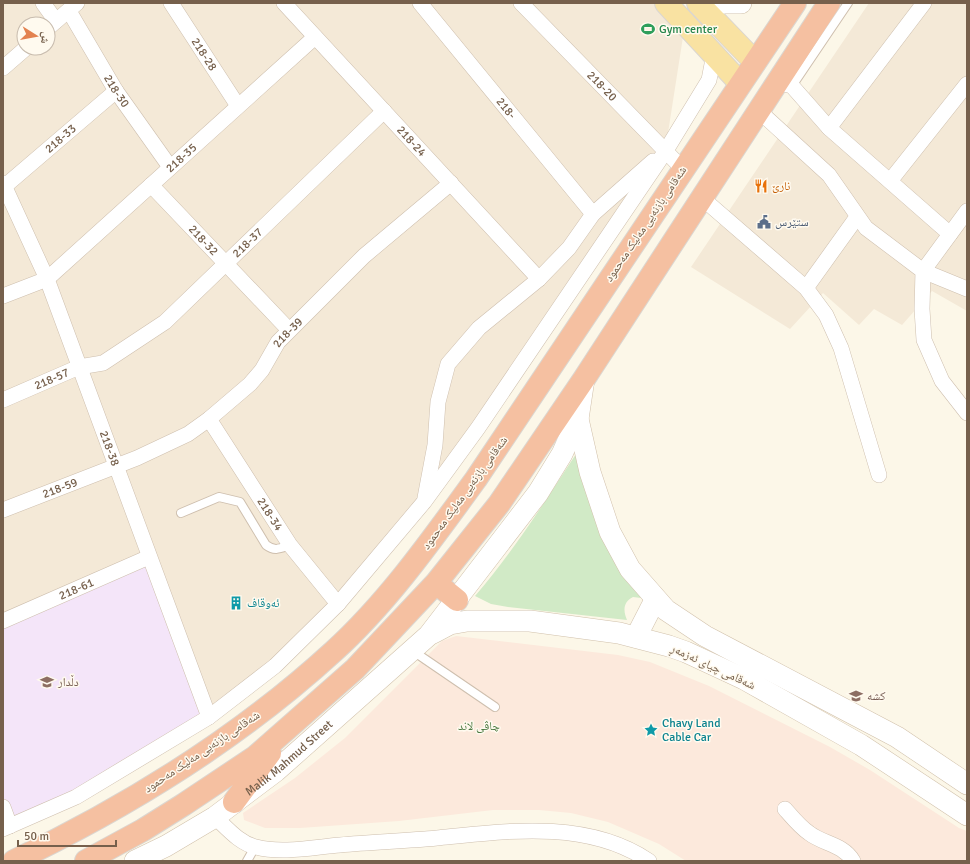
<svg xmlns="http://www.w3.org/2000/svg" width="970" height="864" viewBox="0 0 970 864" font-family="Signika,'Noto Naskh Arabic',sans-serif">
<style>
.residential{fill:#f4e9d7;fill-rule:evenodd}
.commercial{fill:#fce9dc}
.education{fill:#f4e5f9}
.green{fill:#d1eac6}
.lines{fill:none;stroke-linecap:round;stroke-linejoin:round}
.lane-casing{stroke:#cebfae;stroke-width:10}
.street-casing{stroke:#cebfae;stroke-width:16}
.secondary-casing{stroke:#d1c1ab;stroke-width:22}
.primary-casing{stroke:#dbd6d0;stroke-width:24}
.highway-casing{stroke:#dbd6d0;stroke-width:24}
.lane{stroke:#fff;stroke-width:8}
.street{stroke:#fff;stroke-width:15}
.secondary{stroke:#fff;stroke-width:21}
.primary{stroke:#f9e2a2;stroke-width:22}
.highway{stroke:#f5c0a1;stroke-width:22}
.labels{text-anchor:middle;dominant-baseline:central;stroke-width:3;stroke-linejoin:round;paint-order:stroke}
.leisure-label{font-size:12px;fill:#27864d;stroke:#fffaef;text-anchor:start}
.street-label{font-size:12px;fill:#76604c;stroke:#fffaef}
.food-label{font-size:12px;fill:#c56008;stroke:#fffaef;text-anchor:start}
.service-label{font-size:12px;fill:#4e5e75;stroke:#fffaef;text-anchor:start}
.culture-label{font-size:12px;fill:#0d838f;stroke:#fffaef;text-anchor:start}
.education-label{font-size:12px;fill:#785e54;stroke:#fffaef;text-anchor:start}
.park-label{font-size:12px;fill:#4e7b44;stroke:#fffaef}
</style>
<rect width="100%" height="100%" fill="#fcf7e8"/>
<path class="residential" d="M3,3H664L685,24L665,152L424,502L275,666L209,717L3,830ZM24,24H48V48H24Z
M869,3H967V311L932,291L902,325L874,309L859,325L823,293L790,329L691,267Z"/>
<path class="commercial" d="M456,636L618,655L650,662L709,686L830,747L870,770L959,828L967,831V861H686L659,844L608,822L571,813L539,810H493L399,821L300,828H265L244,820L243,813L295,778L345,738L442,641Z"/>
<path class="education" d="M149,557L209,717L10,826L3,807V621Z"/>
<path class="green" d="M576,454L641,598L633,597C623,602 623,611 627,620L508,607L491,604L475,596C513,552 544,503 576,454Z"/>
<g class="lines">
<g class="lane-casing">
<path id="lane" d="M792,86L848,3
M181,513L219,497L240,502L266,545C275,552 281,548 290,545
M413,651L495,707
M247,861L255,847"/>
</g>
<g class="street-casing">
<g id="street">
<path d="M43,3L56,21"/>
<path id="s1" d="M171,3L238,106"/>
<path id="s2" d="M284,3L539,279"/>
<path id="s3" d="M420,3L593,214"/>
<path id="s4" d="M521,3L683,169"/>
<path id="s5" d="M69,11L116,91L170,167"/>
<path d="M48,28L77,3"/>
<path d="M3,68L26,48"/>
<path d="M777,82L792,86L829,128L950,234"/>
<path d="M759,111L829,175L866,228L923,271L922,309L924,340L942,381L967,413"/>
<path d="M829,128L924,3"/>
<path d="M890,181L967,84"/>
<path id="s6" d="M3,183L47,279L209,717"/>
<path id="s7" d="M151,185L289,330"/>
<path id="s8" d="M5,186L116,91"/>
<path d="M702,198L806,288L826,315L841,348L879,475"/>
<path d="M967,211L923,271L967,289"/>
<path d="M806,288L857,217"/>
<path id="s9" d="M3,296L47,279L315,37"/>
<path id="s10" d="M3,400L79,367L103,363L165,322L384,111"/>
<path id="s11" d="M209,419L290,545L338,604"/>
<path d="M425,498L435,445L438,402L448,364L479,328L539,279L569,248L593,214L653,161"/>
<path id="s12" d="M3,510L137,458L188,434L209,419L250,384L262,370L278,342L364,256L451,183"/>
<path id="s13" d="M3,621L149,557"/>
<path d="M3,807L10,826"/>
<path d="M785,809C792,817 800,827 809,833C823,844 843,844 853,861"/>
<path d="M215,817C227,828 239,843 256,847C282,854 314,847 340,845C372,842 405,841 437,838C506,831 587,819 649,861"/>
<path d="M3,829L76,797L209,717L275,666L338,604L424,502L478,428L665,152L709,80L714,54"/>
</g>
</g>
<g class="secondary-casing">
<g id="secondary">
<path d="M708,3H741"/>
<path d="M578,419L590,472L610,532L630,569L666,610L705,636L897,737L967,784"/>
<path d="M433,633L450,624L467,621H530L619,633L669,646L686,652L744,679L861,745L967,815"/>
<path d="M636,637L655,600"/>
<path id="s14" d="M135,861L166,846L215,817L276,771L429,635L538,493L562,454L578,419L584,379"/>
</g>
</g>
<g class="primary-casing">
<path id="primary" d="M666,3L740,83
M698,3L755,62"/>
</g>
<g class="highway-casing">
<path id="highway" d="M436,583L457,600
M234,802L270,753
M14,861C129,806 239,738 334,651C388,602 433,538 476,479L795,3
M86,861L143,830L183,805L255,757L355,669L436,583L499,504L584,379L829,3"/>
</g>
<use href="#lane" class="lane"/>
<use href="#street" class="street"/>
<use href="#secondary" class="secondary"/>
<use href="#primary" class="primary"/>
<use href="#highway" class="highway"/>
</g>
<defs>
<g id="stadium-bare" transform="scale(1.08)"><path d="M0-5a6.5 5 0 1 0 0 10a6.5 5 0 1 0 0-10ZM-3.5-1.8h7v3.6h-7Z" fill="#2e9e5b" stroke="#fffaef" stroke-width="2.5" paint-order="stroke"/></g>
<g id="restaurant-bare" transform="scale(1.08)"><path d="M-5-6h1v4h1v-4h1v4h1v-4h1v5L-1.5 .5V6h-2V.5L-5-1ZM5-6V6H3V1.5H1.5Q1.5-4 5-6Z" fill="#e8710a" stroke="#fffaef" stroke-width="2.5" paint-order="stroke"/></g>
<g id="civic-bare" transform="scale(1.08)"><path d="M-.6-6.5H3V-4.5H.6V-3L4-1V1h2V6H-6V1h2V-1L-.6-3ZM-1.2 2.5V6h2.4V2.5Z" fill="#5c6f8a" stroke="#fffaef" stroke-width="2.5" paint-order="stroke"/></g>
<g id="building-bare" transform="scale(1.08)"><path d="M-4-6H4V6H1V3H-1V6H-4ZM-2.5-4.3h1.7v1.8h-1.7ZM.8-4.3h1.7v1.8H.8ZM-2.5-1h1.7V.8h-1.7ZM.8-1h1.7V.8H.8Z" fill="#0f9aa8" stroke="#fffaef" stroke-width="2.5" paint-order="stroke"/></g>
<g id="school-bare" transform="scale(1.08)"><path d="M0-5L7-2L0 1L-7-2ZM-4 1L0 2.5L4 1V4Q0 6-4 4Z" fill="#8d6e63" stroke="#fffaef" stroke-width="2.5" paint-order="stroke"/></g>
<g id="sight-bare" transform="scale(1.08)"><path d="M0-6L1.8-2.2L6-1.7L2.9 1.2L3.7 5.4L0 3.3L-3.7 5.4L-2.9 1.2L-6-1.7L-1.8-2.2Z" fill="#0f9aa8" stroke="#fffaef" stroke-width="2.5" paint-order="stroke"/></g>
</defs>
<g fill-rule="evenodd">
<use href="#stadium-bare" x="648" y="29"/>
<use href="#restaurant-bare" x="761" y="186"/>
<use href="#civic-bare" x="764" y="222"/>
<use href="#building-bare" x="236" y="603"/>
<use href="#school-bare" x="47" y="682"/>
<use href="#school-bare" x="856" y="696"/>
<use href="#sight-bare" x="651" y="730"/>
</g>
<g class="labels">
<g class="leisure-label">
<text x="659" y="29">Gym center</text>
</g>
<g class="street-label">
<text stroke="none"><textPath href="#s1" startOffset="61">218-28</textPath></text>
<text stroke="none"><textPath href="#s4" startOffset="116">218-20</textPath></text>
<text stroke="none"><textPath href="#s5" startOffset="93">218-30</textPath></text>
<text stroke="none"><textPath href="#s3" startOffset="136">218-</textPath></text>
<text stroke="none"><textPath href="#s8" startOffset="73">218-33</textPath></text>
<text stroke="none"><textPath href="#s2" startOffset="188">218-24</textPath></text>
<text stroke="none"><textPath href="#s9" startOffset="228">218-35</textPath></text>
<text transform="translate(646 224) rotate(-56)">شەقامی بازنەیی مەلیک مەحمود</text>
<text stroke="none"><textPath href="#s7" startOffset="76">218-32</textPath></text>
<text stroke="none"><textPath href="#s10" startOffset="296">218-37</textPath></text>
<text stroke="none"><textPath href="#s12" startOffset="344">218-39</textPath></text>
<text stroke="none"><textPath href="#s10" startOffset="53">218-57</textPath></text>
<text stroke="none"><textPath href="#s6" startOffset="286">218-38</textPath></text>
<text stroke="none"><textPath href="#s12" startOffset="61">218-59</textPath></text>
<text transform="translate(465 493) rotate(-54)">شەقامی بازنەیی مەلیک مەحمود</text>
<text stroke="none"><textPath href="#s11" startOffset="113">218-34</textPath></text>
<text stroke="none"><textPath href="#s13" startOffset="80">218-61</textPath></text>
<text transform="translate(713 667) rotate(25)">شەقامی چیای ئەزمەڕ</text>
<text transform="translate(202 752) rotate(-34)">شەقامی بازنەیی مەلیک مەحمود</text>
<text stroke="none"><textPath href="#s14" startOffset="186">Malik Mahmud Street</textPath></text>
</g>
<g class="food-label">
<text x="772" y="186">نارێ</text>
</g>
<g class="service-label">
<text x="775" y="222">ستێرس</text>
</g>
<g class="culture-label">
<text x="247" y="603">ئەوقاف</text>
<text x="662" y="723">Chavy Land<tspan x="662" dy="14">Cable Car</tspan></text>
</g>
<g class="education-label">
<text x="58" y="682">دڵدار</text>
<text x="867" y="696">كشه</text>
</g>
<g class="park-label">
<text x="479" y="726">چاڤی لاند</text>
</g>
</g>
<rect width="970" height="864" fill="none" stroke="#76604c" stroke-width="8"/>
<g transform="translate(36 36) rotate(101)"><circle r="19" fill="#fffaef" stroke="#c8bcae"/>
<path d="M0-3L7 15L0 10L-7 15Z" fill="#e38250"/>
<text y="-6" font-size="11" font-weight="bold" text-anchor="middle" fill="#76604c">ش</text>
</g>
<path d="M18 840v6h98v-6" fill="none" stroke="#76604c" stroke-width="2"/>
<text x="24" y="840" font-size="12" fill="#76604c" stroke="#fffaef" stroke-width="3" paint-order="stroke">50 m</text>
</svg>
